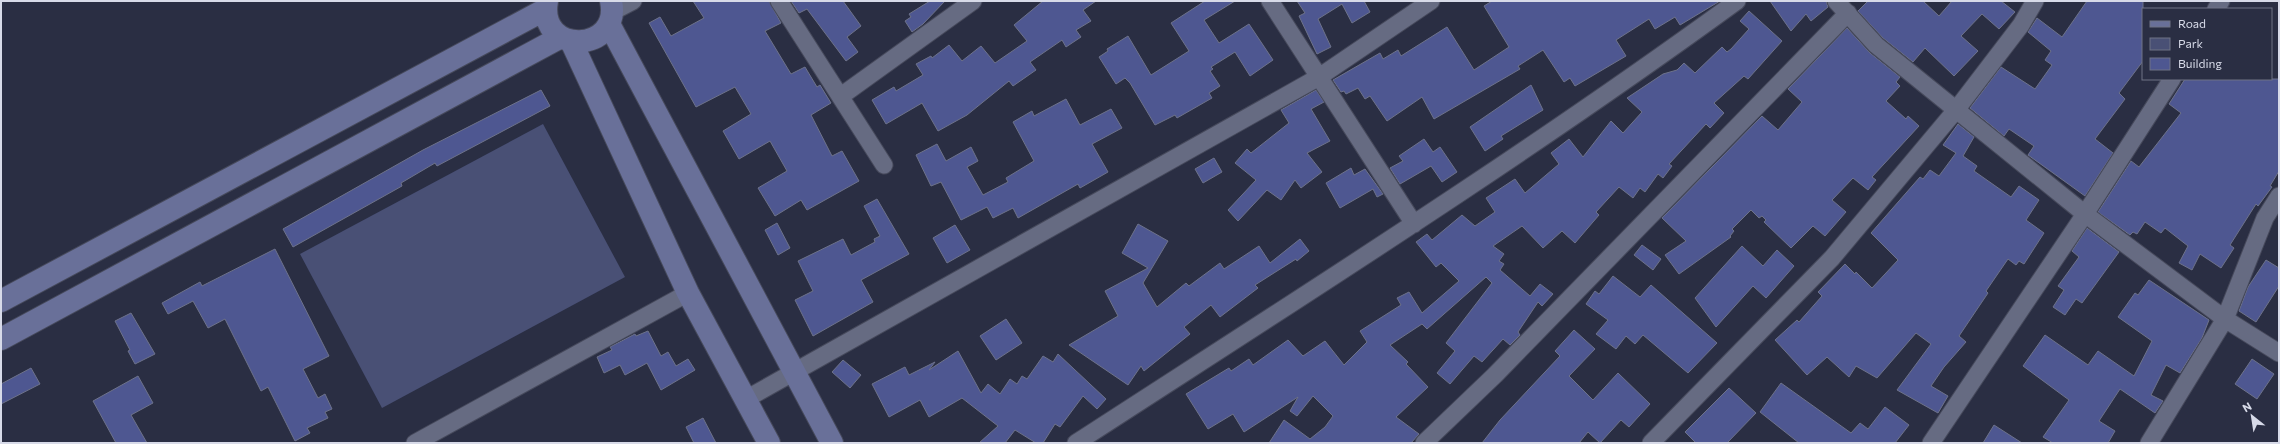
<svg xmlns="http://www.w3.org/2000/svg" width="2280" height="444" viewBox="0 0 2280 444" font-family="Commissioner,sans-serif">
<style>
.green{fill:#495075}
.building{fill:#4e5791;stroke:#6d728a}
.lines{fill:none;stroke-linecap:round;stroke-linejoin:round}
.street-casing{stroke:#46495b;stroke-width:19}
.secondary-casing{stroke:#46495b;stroke-width:24}
.street{stroke:#666b82;stroke-width:17}
.secondary{stroke:#697099;stroke-width:22}
</style>
<rect width="100%" height="100%" fill="#2a2e43"/>
<path class="green" d="M543,124L625,277L382,408L300,254Z"/>
<path class="building" d="M693,1H769L781,23L765,31L791,74L805,67L817,87L820,85L831,103L811,115L832,156L842,151L859,181L807,210L801,200L775,216L758,188L787,171L770,141L739,159L723,131L751,114L735,87L696,107L649,23L660,17L671,36L704,18Z
M791,1H843L861,26L847,37L858,52L846,61L807,9L799,13Z
M930,1H945L923,24L912,32L905,21L911,17L909,14Z
M1043,1H1096L1083,10L1091,21L1076,30L1081,37L1066,47L1062,40L1030,62L1036,70L1013,86L1009,81L967,115L938,131L922,103L886,124L872,100L894,87L896,91L923,75L916,64L931,56L932,58L949,45L962,61L981,46L995,63L1027,41L1014,25Z
M1205,1H1235L1204,20L1219,43L1249,24L1273,60L1250,76L1235,52L1211,67L1213,69L1210,71L1220,86L1209,93L1212,98L1177,118L1175,115L1155,125L1130,83L1125,78L1116,84L1099,57L1108,51L1107,49L1128,36L1151,75L1189,51L1171,23Z
M1297,1H1364L1370,12L1352,23L1342,4L1318,19L1331,47L1317,54L1299,16L1305,13Z
M1492,1H1720L1680,25L1675,17L1655,29L1649,19L1616,40L1626,56L1575,86L1570,78L1564,82L1543,50L1518,66L1520,69L1434,119L1422,97L1387,121L1370,96L1365,99L1358,88L1346,94L1344,91L1341,92L1333,80L1380,53L1383,59L1398,50L1401,56L1447,27L1474,70L1509,47L1484,6Z
M1770,1H1826L1828,7L1811,21L1806,14L1791,31Z
M1868,1H1923L1939,16L1952,1H2001L2015,12L1999,29L1982,14L1961,36L1978,51L1954,76L1925,48L1913,62L1883,38L1858,11Z
M2087,1H2143V61L2119,93L2125,99L2095,139L2113,153L2085,196L2028,155L2034,146L2009,129L2004,136L1970,108L2001,67L2035,89L2052,65L2045,60L2051,51L2028,32L2037,18L2062,37Z
M1749,11L1782,41L1748,79L1744,76L1714,103L1724,113L1710,128L1706,124L1669,164L1672,166L1663,178L1658,174L1645,192L1640,188L1633,198L1619,187L1596,212L1599,215L1575,243L1562,231L1543,248L1522,226L1493,246L1504,254L1499,261L1504,264L1500,270L1530,296L1540,284L1553,294L1542,306L1538,302L1518,332L1520,335L1510,345L1503,339L1482,362L1474,356L1450,384L1437,373L1455,351L1446,343L1492,283L1486,277L1427,329L1422,324L1390,345L1408,362L1406,364L1428,387L1396,417L1419,434L1411,443H1269L1284,420L1310,439L1325,427L1333,416L1313,396L1297,416L1290,411L1298,397L1244,432L1233,414L1208,429L1186,394L1229,368L1231,371L1249,359L1253,365L1288,340L1303,356L1325,341L1344,365L1367,342L1360,331L1401,305L1397,298L1409,292L1422,313L1459,281L1441,263L1436,267L1416,242L1427,234L1432,240L1462,215L1475,226L1495,212L1486,198L1515,179L1525,193L1559,164L1551,153L1569,139L1583,157L1611,121L1623,133L1642,112L1627,98L1663,74L1677,70L1684,63L1695,73L1722,47L1727,52L1731,49L1749,29L1740,21Z
M1847,28L1870,53L1900,77L1896,82L1900,86L1886,101L1906,119L1908,116L1919,126L1872,177L1876,180L1868,190L1853,178L1832,200L1846,212L1825,236L1813,226L1791,248L1764,222L1766,220L1762,216L1759,218L1751,210L1732,229L1734,231L1730,236L1731,237L1679,274L1665,255L1686,241L1662,218L1762,116L1778,130L1802,102L1788,89Z
M2185,79H2279V171L2270,186L2272,187L2258,206L2256,204L2230,245L2234,248L2221,268L2200,254L2192,270L2179,263L2188,246L2165,228L2161,233L2145,222L2137,234L2133,232L2130,235L2098,212L2131,161L2139,167L2181,113L2169,104Z
M1531,85L1543,110L1501,136L1503,139L1485,151L1470,127Z
M541,90L550,106L437,166L435,163L401,183L402,186L293,247L283,229L423,150Z
M1316,90L1324,102L1311,109L1330,141L1307,153L1322,172L1301,188L1295,180L1281,200L1267,190L1238,221L1228,210L1256,180L1235,163L1247,149L1251,153L1289,123L1281,110Z
M1066,99L1080,125L1111,109L1122,128L1092,144L1108,172L1080,188L1078,184L1018,218L1013,208L993,218L987,207L961,220L941,182L931,186L916,155L937,144L946,161L971,147L978,161L967,167L983,195L1008,182L1006,178L1034,161L1013,122L1032,111L1034,116Z
M1958,124L1974,137L1963,156L1977,166L1974,171L2011,197L2019,186L2039,200L2026,220L2044,233L2024,264L2019,261L2016,265L2008,259L1986,291L1988,293L1959,336L1966,342L1944,367L1931,386L1948,396L1938,413L1897,390L1931,344L1916,333L1877,378L1856,366L1849,377L1827,357L1807,375L1775,340L1797,320L1799,322L1822,296L1818,292L1845,264L1855,274L1856,272L1872,288L1898,260L1871,233L1920,177L1923,179L1930,170L1939,176L1956,153L1943,145Z
M1424,139L1433,152L1440,147L1457,172L1442,182L1431,166L1400,184L1390,168L1403,161L1399,156Z
M1214,158L1222,172L1203,183L1195,169Z
M1351,168L1354,175L1365,169L1383,194L1377,197L1373,189L1340,208L1326,183Z
M877,199L909,254L861,280L873,302L813,336L795,300L813,291L798,261L843,239L851,255L875,242L874,239L880,236L864,206Z
M777,223L790,248L778,255L765,230Z
M1138,224L1168,241L1143,283L1157,307L1186,283L1189,286L1220,263L1224,269L1259,246L1270,263L1300,239L1309,251L1297,261L1296,259L1255,285L1258,288L1220,317L1211,305L1184,327L1190,334L1144,371L1141,366L1128,385L1069,345L1118,316L1105,291L1148,268L1122,253Z
M955,225L970,250L947,263L933,238Z
M2087,228L2119,252L2082,303L2076,299L2065,315L2053,307L2064,290L2058,286L2079,257L2072,251Z
M1642,245L1661,259L1653,270L1634,255Z
M1742,246L1763,266L1777,250L1794,266L1766,298L1753,286L1716,327L1695,298Z
M275,249L329,356L303,369L318,398L325,394L332,409L325,412L328,418L307,428L310,433L295,441L268,387L261,391L225,319L208,328L193,301L168,314L162,303L200,282L202,286Z
M2266,260L2279,268V286L2256,322L2239,311L2248,287Z
M1613,276L1640,297L1651,285L1717,343L1688,373L1643,335L1635,344L1626,336L1616,349L1596,334L1608,320L1586,304L1595,291L1599,294Z
M2149,280L2209,320L2202,338L2180,373L2166,365L2151,395L2163,401L2155,413L2120,389L2099,421L2115,431L2108,443H2053L2043,437L2069,400L2023,366L2045,335L2088,365L2098,351L2134,376L2152,341L2118,317L2135,293L2138,295Z
M131,313L155,354L135,364L128,351L130,350L115,321Z
M1006,319L1022,343L996,360L980,336Z
M1574,330L1595,349L1569,376L1593,400L1618,373L1650,404L1629,427L1621,420L1600,443L1588,432L1579,443H1482L1500,420L1560,356L1555,351Z
M648,331L661,356L668,352L676,366L688,359L695,370L661,390L647,363L625,375L620,365L604,373L597,357L612,350L610,347L635,334L636,336Z
M958,351L981,393L988,384L1000,394L1010,379L1017,384L1022,376L1027,379L1043,356L1053,362L1058,354L1106,399L1097,409L1083,396L1060,427L1055,424L1043,443H1036L1015,430L1005,443H979L998,426L962,398L929,417L920,400L889,417L872,384L905,367L909,375L935,362L929,370Z
M2252,359L2274,374L2257,399L2235,384Z
M843,360L861,375L850,388L832,372Z
M31,368L40,384L1,404V384Z
M138,376L153,403L131,415L147,443H116L93,401Z
M1781,383L1851,433L1860,423L1868,429L1885,407L1909,425L1895,443H1799L1760,412Z
M1729,388L1756,413L1727,443H1696L1685,432Z
M703,418L716,443H694L686,427Z
M1994,425L2022,443H1983Z"/>
<g class="lines">
<g class="street-casing">
<path id="street" d="M779,1L884,165
M1270,1L1414,224
M1836,1L1876,45L2085,214L2225,319L2279,353
M2216,9L2221,1
M612,12L633,1
M841,96L973,1
M746,399L1319,77L1431,1
M415,443L688,293
M1076,443C1298,299 1523,157 1737,1
M1424,443L1495,375L1848,13
M1651,443L1832,258L1956,110L2021,25L2035,1
M1931,443L2085,214L2172,79
M2149,443L2225,319L2265,218L2279,196"/>
</g>
<g class="secondary-casing">
<path id="secondary" d="M547,1C537,56 622,53 611,1
M609,24L832,443
M571,41L688,293L769,443
M1,301L546,9
M1,339L561,37"/>
</g>
<use href="#street" class="street"/>
<use href="#secondary" class="secondary"/>
</g>
<rect width="2280" height="444" fill="none" stroke="#d7dae8" stroke-width="4"/>
<rect x="2142" y="8" width="130" height="72" fill="#2a2e43" stroke="#6f7385"/>
<rect x="2150" y="21" width="20" height="6" fill="#697099" stroke="#6f7385"/>
<text x="2178" y="28" font-size="12" fill="#d7dae8">Road</text>
<rect x="2150" y="38" width="20" height="12" fill="#495075" stroke="#6f7385"/>
<text x="2178" y="48" font-size="12" fill="#d7dae8">Park</text>
<rect x="2150" y="58" width="20" height="12" fill="#4e5791" stroke="#6f7385"/>
<text x="2178" y="68" font-size="12" fill="#d7dae8">Building</text>
<g transform="translate(2252 416) rotate(330)" stroke="#2a2e43" stroke-width="3" paint-order="stroke">
<path d="M0-3L7 15L0 10L-7 15Z" fill="#d7dae8"/>
<text y="-6" font-size="11" font-weight="bold" text-anchor="middle" fill="#d7dae8">N</text>
</g>
</svg>
